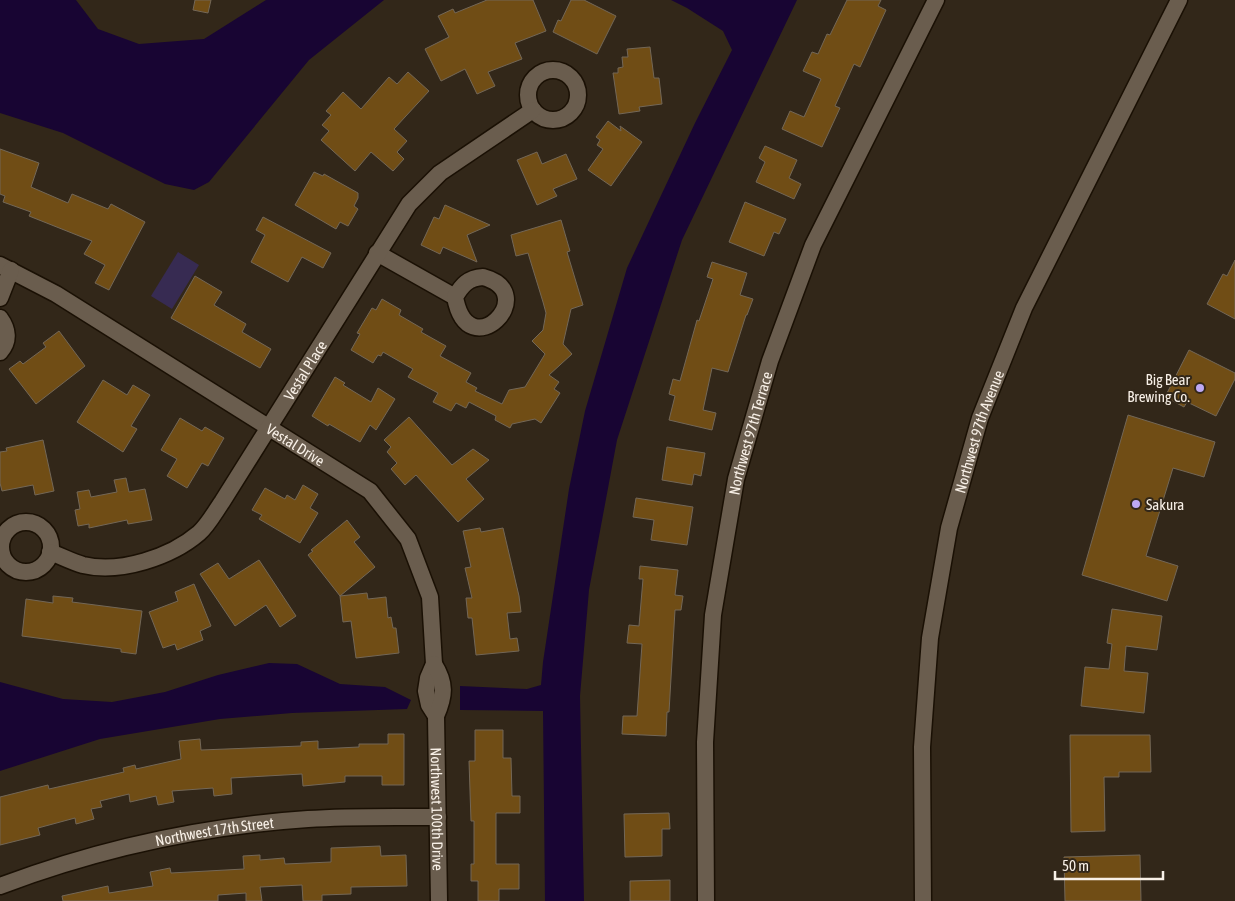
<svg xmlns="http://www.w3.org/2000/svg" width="1235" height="901" viewBox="0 0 1235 901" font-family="'Asap Condensed',sans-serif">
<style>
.green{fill:#372b52}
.water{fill:#180533}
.building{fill:#704d15;stroke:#736757}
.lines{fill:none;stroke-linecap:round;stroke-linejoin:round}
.minor-casing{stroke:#1a1004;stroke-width:19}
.minor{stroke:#6a5d4e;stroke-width:16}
.poi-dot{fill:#bea9f5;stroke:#322719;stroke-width:2}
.labels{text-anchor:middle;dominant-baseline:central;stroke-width:4;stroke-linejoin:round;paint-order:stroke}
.street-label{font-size:15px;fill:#f8f0e7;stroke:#322719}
.poi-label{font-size:15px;fill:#f8f0e7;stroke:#322719;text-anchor:end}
</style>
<rect width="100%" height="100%" fill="#322719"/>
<path class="green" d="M178,252L199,265L172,309L151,296Z"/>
<path class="water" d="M0,0H76L98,29L139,44L204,39L266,0H384L309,60L209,182L194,190L165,184L63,133L0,113Z
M671,0H797L682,240L617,440L589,590L580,696L584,901H545L543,711L460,710V686L527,689L541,685L543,662L569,489L585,411L627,268L695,123L732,50L723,31L687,8Z
M269,663L297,664L340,684L385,687L411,700L407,709L292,713L220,719L100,739L0,771V682L63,699L112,702L165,692L218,675Z"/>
<path class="building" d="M195,0H211L208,13L193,10Z
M487,0H533L546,31L515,43L522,59L488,72L495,86L477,94L465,69L441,81L425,49L449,37L438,16L453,9L455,13Z
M571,0H584L616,16L597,54L553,32L558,20L561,21Z
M847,0H881L878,6L886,10L860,67L854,64L835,106L840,108L822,147L782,129L790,111L804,117L821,79L803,71L812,52L818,54L827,34L830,35Z
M650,47L654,78H659L662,104L639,107L640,111L619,114L613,73H618V68L623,67L622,57H628L627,49Z
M408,72L429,91L394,129L407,141L397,152L404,159L393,171L371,152L355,171L321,140L329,131L322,125L331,115L326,111L343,92L361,109L389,77L397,84Z
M608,121L621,131L620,126L642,142L611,186L588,170L603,149L597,145L600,140L596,137Z
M765,146L797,160L789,178L801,184L794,199L756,182L765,162L759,158Z
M0,149L39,163L31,187L68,203L72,194L108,209L111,204L145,222L109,290L95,283L105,265L84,254L92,241L29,216L31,212L3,202L5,196L0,194Z
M537,152L542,164L566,154L577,179L553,189L557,196L537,205L517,160Z
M314,172L323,176L324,174L358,193V198L354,206L358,209L348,226L340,222L336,229L295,205Z
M745,202L786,219L779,234L774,232L764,256L729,242Z
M445,205L490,225L467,235L477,262L443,247L440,254L421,245L434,217L439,219Z
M263,217L331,253L323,268L302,257L288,282L251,262L265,235L256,230Z
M561,220L570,251L567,252L583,305L571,309L563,344L572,354L549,375L559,382L554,389L560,393L541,423L535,419L512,424L510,428L495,420L496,416L469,402L466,408L456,403L451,411L433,402L438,393L408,377L413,369L383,352L381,356L378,355L373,363L351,350L360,334L357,333L372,308L376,310L382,299L401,310L399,315L423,329L421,332L446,346L440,356L471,373L466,382L477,388L475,391L502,404L509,390L525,387L545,354L532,341L543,330L546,313L543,302L528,253L516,256L511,235Z
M1235,260V319L1207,304L1223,274L1227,276Z
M712,262L747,273L740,295L753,299L747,315H746L728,372L712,368L703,410L716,413L712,430L669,420L675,396L669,394L673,379L680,381L697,320L699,321L713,279L707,277Z
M195,276L222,292L214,305L246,324L242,332L271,349L260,368L171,318Z
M59,331L85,366L36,404L9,369L20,361L23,364L46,347L43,343Z
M1189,350L1235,373V379L1216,416L1187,402L1184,407L1165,397Z
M335,377L345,383L343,385L371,402L378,388L395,399L376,430L370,425L360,442L329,424L328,426L312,416Z
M103,380L127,395L133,385L150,395L131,426L137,429L123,452L77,422Z
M1128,415L1215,442L1204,477L1173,468L1146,556L1178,566L1167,601L1082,575Z
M409,417L452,465L473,449L489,460L466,479L484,499L458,522L416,475L405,485L391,469L397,463L387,452L391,447L384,440Z
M180,418L202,431L205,427L224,438L208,466L202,463L187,488L167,476L177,459L161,450Z
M43,440L54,491L35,495L33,485L2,491L0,483V452L7,451L6,448Z
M667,447L705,453L701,476L694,474L692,485L662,480Z
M126,478L129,492L145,489L152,520L128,524L127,520L89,528V524L78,526L75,510L80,509L77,492L89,490L91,497L117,492L114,480Z
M303,485L318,494L310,508L318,513L300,543L259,519L262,515L252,510L265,488L285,499L287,495L295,500Z
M636,498L693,507L687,545L651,540L654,520L633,517Z
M347,520L360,537L354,542L375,567L340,596L308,555L313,551L311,550Z
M480,528L481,532L503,528L519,596L521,612L507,613L510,639L517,638L519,651L476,655L472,618H468L466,598H472L465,568L471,567L463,531Z
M259,560L296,616L280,627L266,605L235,626L200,574L218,563L229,579Z
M640,566L678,570L675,595L683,596L681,610H675L669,712H667L666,736L622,734L623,716H637L642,644L627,643L629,625L639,626L643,579H639Z
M194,584L211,626L200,631L203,640L177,650L175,644L163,648L149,612L178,601L175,592Z
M367,593L368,599L386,597L388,618L391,617L393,628H396L399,653L356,658L351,621L343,622L340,596Z
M53,596L73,598L72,602L142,611L136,654L121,652V649L22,636L26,599L53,603Z
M1112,609L1162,616L1157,650L1126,646L1124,671L1148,673L1144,713L1081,706L1085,667L1109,669L1112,644L1107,643Z
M475,730H503V758H511L512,796H520V813H496V864H519V889H499V901H478V881H471V864H474V821H471L469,761H475Z
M388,734H404V785H382V776H345V782L303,786L302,774L231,778L232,794L214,796L213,788L172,791L174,802L158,805L156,796L130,802L129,794L100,801L102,807L91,809L94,819L76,824L75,818L38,828L40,835L0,845V797L48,785L49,789L124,772L123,768L135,765L136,769L181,759L179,741L200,739L201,750L301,746V742L318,741V749L359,747V744H388Z
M1070,735H1150L1151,772H1119V777H1104L1105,831L1071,832Z
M669,813L670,829H662V856L625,857L624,814Z
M380,846L381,856L406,855L407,886L351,887V894L322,895V901H303L302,885L260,887L262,901H246V893L218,895V901H63L62,896L108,886L109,893L153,886L150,872L170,868L171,873L244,869L243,856L260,855V860L284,858L285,864L331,862V848Z
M1140,855L1141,901H1065L1064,857Z
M670,880V901H630V881Z"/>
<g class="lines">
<g class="minor-casing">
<g id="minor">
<circle cx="553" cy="95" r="25"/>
<path d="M377,253L455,297"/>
<path id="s1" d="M0,265L56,294L370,491L408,539L430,597L434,664L428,678L426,691L429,705L436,716"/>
<path d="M483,277C543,293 468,369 455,297C462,285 468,278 483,277Z"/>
<path d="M0,298L11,270"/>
<path d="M0,318C8,329 10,341 0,352"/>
<circle cx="26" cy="547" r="25"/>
<path id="s2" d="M50,552C61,556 72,562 83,565C120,574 171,557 199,533C208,525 215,512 222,502L409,204L440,173L533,110"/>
<path id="s3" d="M434,664C446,683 445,696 436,716L439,901"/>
<path id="s4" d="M0,886C98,849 203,826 308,819C351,816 395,817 438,817"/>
<path id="s5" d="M706,901L705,742L713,615L736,479L770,361L813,245L936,0"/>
<path id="s6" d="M923,901L922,747L930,638L949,528L980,418L1024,308L1179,0"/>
</g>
</g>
<use href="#minor" class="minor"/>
</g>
<g class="poi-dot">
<circle cx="1200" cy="388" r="5"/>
<circle cx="1136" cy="504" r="5"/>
</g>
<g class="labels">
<g class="street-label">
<text stroke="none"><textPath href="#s2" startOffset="354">Vestal Place</textPath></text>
<text stroke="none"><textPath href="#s6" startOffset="476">Northwest 97th Avenue</textPath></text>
<text stroke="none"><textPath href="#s5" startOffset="472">Northwest 97th Terrace</textPath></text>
<text stroke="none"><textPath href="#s1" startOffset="346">Vestal Drive</textPath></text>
<text stroke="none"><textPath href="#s3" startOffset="148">Northwest 100th Drive</textPath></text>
<text stroke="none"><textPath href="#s4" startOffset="222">Northwest 17th Street</textPath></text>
</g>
<g class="poi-label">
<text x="1190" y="379">Big Bear<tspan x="1190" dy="17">Brewing Co.</tspan></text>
<text x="1146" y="504" text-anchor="start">Sakura</text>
</g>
</g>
<path d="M1055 871v8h108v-8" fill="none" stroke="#f8f0e7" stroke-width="2.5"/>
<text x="1062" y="871" font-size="15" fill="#f8f0e7" stroke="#322719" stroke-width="4" paint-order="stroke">50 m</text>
</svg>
